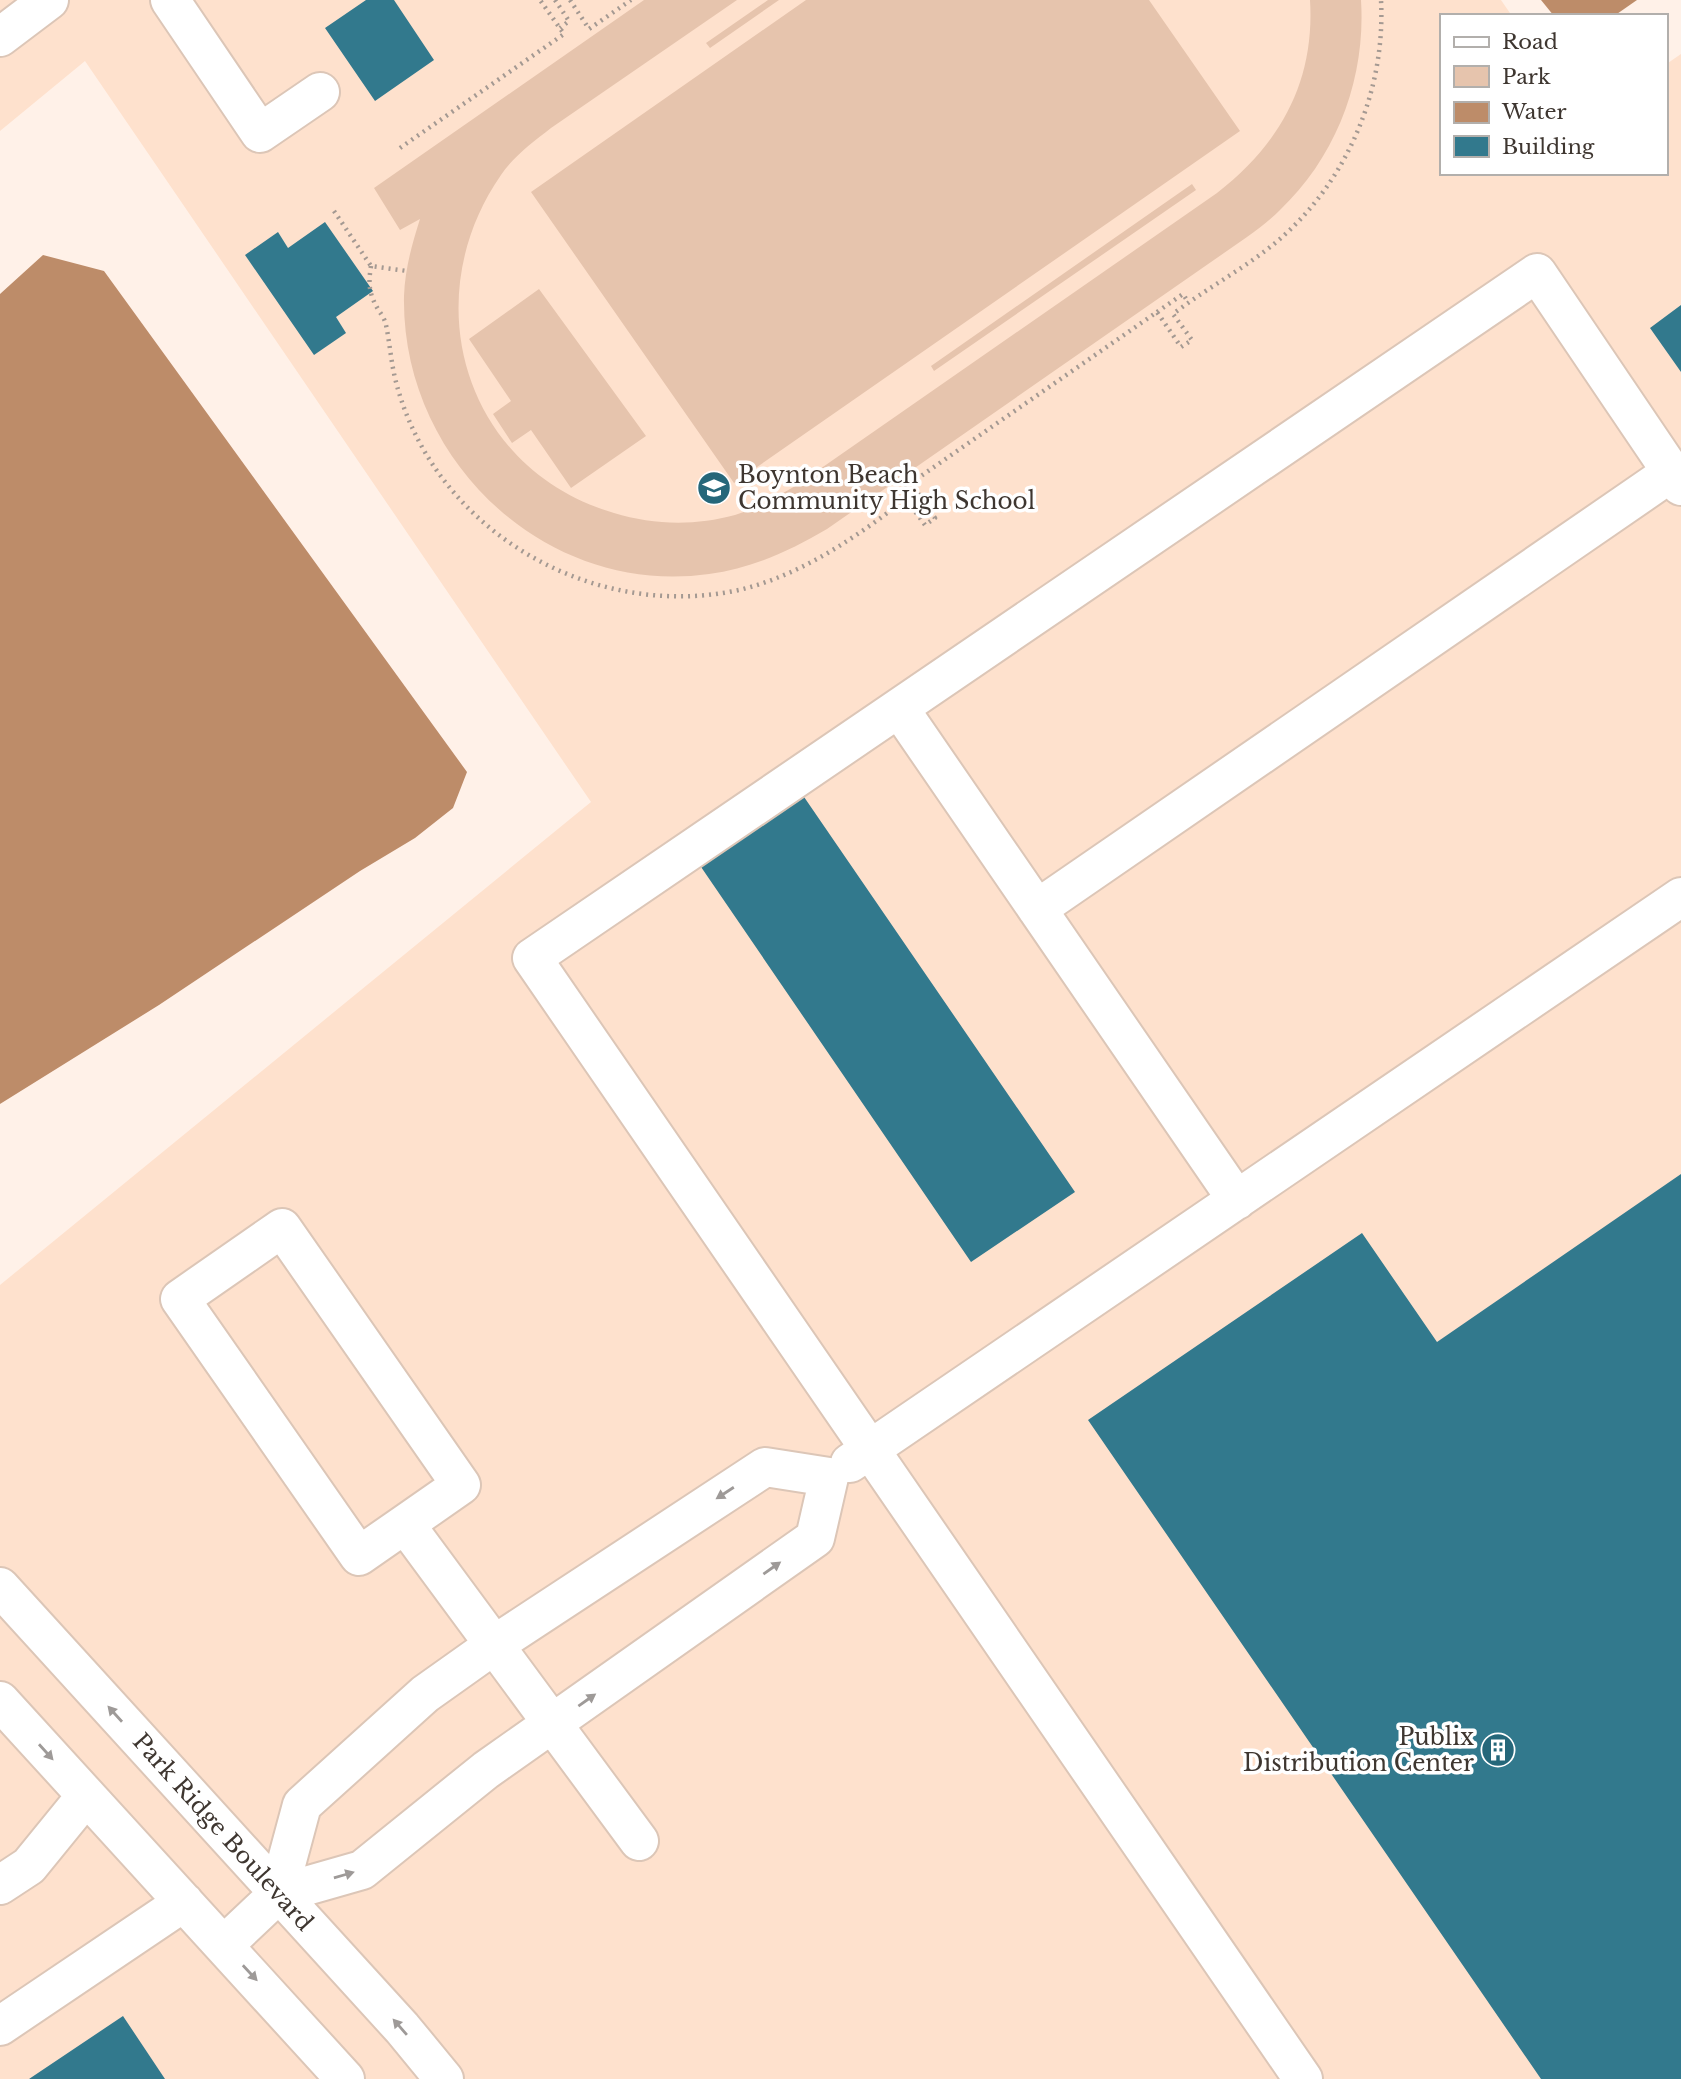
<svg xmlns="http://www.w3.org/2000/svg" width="1681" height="2079" viewBox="0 0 1681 2079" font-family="'Libre Baskerville',serif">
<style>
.built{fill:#fee1cd}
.green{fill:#e6c4ad}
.water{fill:#bd8c69}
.building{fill:#32798d}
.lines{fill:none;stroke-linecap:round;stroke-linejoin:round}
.minor-casing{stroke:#dcc6b7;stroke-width:42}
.path{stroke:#a49992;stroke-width:4.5;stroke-dasharray:2 5;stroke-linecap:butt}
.minor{stroke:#fff;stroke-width:38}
.oneway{fill:#9e9a98}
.labels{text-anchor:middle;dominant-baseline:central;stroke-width:7;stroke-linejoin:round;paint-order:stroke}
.poi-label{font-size:23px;fill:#3e3630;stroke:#fff;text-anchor:start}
.street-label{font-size:23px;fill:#3e3630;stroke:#fff}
</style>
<rect width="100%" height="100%" fill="#fff1e8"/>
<path class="built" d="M0,0H1501L1512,16H1441V173H1665V65L1681,54V2079H0V1285L591,802L85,61L0,131Z"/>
<path class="green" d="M644,0H737L551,128C533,142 514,156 501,175C414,300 465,470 614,513C653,525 695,526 735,515C757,508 777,497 797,485L1217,193C1280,144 1315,82 1310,0H1361C1366,78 1337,156 1280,210C1270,220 1258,229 1247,237L827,529C790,551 752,568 709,574C545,597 401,459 404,296C405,269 412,244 420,219L400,230L374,188Z
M768,0H779L710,48L706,43Z
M806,0H1149L1240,131L734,483L531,192Z
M1192,184L1196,190L934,371L931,366Z
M539,289L646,436L571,488L531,430L512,443L493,414L511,401L469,339Z"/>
<path class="water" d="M1541,0H1637L1614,16H1554Z
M43,255L104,271L467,772L453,808L415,838L360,871L159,1005L0,1104V294Z"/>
<path class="building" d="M366,0H394L434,60L375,101L325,28Z
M325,222L373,291L336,317L346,333L314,355L245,255L278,232L288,248Z
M1681,305V372L1650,328Z
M802,794L1075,1192L971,1262L699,864Z
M1681,1174V2079H1541L1088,1420L1362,1233L1437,1342Z
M123,2016L165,2079H29Z"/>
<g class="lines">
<g class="minor-casing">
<path id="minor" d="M170,0L260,133L320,92
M0,37L49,0
M899,708L1237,1200
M1037,909L1672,472
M850,1463L1681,897
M405,1524L359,1556L180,1299L282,1228L461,1485L405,1524L639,1841
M0,1587L402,2028L444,2079
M0,1701L345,2079
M0,1885L29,1866L86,1796
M224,1945L278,1894L362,1870L486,1770L815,1538L829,1477L765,1467L494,1645L425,1694L302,1805L278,1894
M0,2026L184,1902
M1303,2079L532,958L1537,273L1681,486"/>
</g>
<path class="path" d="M555,0L569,21L560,28
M570,0L589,29L631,0
M400,148L564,34L540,0
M334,211L371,266L407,271
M371,266C368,285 369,294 379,311C382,315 385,320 386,325C390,344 391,363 396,382C434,530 591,622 739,590C802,575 856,537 906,499L925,525L935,518L911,483L1157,312L1181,347L1192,340L1173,314C1203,291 1236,273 1265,251C1342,193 1386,96 1381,0
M1157,312L1183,294L1188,302
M897,506L891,496L911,483"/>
<use href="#minor" class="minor"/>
</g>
<defs><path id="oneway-solid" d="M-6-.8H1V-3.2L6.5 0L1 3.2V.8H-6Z" transform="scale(1.75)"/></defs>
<g class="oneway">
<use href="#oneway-solid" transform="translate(725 1493) rotate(147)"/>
<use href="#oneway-solid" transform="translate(772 1568) rotate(-35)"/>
<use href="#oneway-solid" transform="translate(587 1700) rotate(-35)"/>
<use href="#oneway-solid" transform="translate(115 1714) rotate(-132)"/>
<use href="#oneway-solid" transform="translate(46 1752) rotate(48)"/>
<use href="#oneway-solid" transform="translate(344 1875) rotate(-16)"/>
<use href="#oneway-solid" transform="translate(250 1973) rotate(47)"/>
<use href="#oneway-solid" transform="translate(400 2027) rotate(-131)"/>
</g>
<defs>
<g id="school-disc" transform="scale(1.75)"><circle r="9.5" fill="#25677a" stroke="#fff"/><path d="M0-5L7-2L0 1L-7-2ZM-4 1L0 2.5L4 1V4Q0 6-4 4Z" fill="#fff"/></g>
<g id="building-disc" transform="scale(1.75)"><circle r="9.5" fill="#25677a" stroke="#fff"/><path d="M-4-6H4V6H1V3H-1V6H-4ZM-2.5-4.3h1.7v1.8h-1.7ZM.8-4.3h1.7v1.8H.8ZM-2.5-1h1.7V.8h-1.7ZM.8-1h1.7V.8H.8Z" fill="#fff"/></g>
</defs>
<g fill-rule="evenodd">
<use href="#school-disc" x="714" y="488"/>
<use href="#building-disc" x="1498" y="1750"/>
</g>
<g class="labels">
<g class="poi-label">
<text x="738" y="475">Boynton Beach<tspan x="738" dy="26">Community High School</tspan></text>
<text x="1474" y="1737" text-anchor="end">Publix<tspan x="1474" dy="26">Distribution Center</tspan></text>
</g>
<g class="street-label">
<text transform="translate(223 1832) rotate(48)">Park Ridge Boulevard</text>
</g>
</g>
<rect x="1440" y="14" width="228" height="161" fill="#ffffff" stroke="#b2afac" stroke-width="2"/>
<rect x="1454" y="37" width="35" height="10" fill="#ffffff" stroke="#b2afac" stroke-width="2"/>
<text x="1502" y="49" font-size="21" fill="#3e3630">Road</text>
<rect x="1454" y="66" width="35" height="21" fill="#e6c4ad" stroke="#b2afac" stroke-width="2"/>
<text x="1502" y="84" font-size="21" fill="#3e3630">Park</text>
<rect x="1454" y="102" width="35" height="21" fill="#bd8c69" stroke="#b2afac" stroke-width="2"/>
<text x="1502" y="119" font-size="21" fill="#3e3630">Water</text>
<rect x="1454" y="136" width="35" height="21" fill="#32798d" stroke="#b2afac" stroke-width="2"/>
<text x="1502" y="154" font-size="21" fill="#3e3630">Building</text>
</svg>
